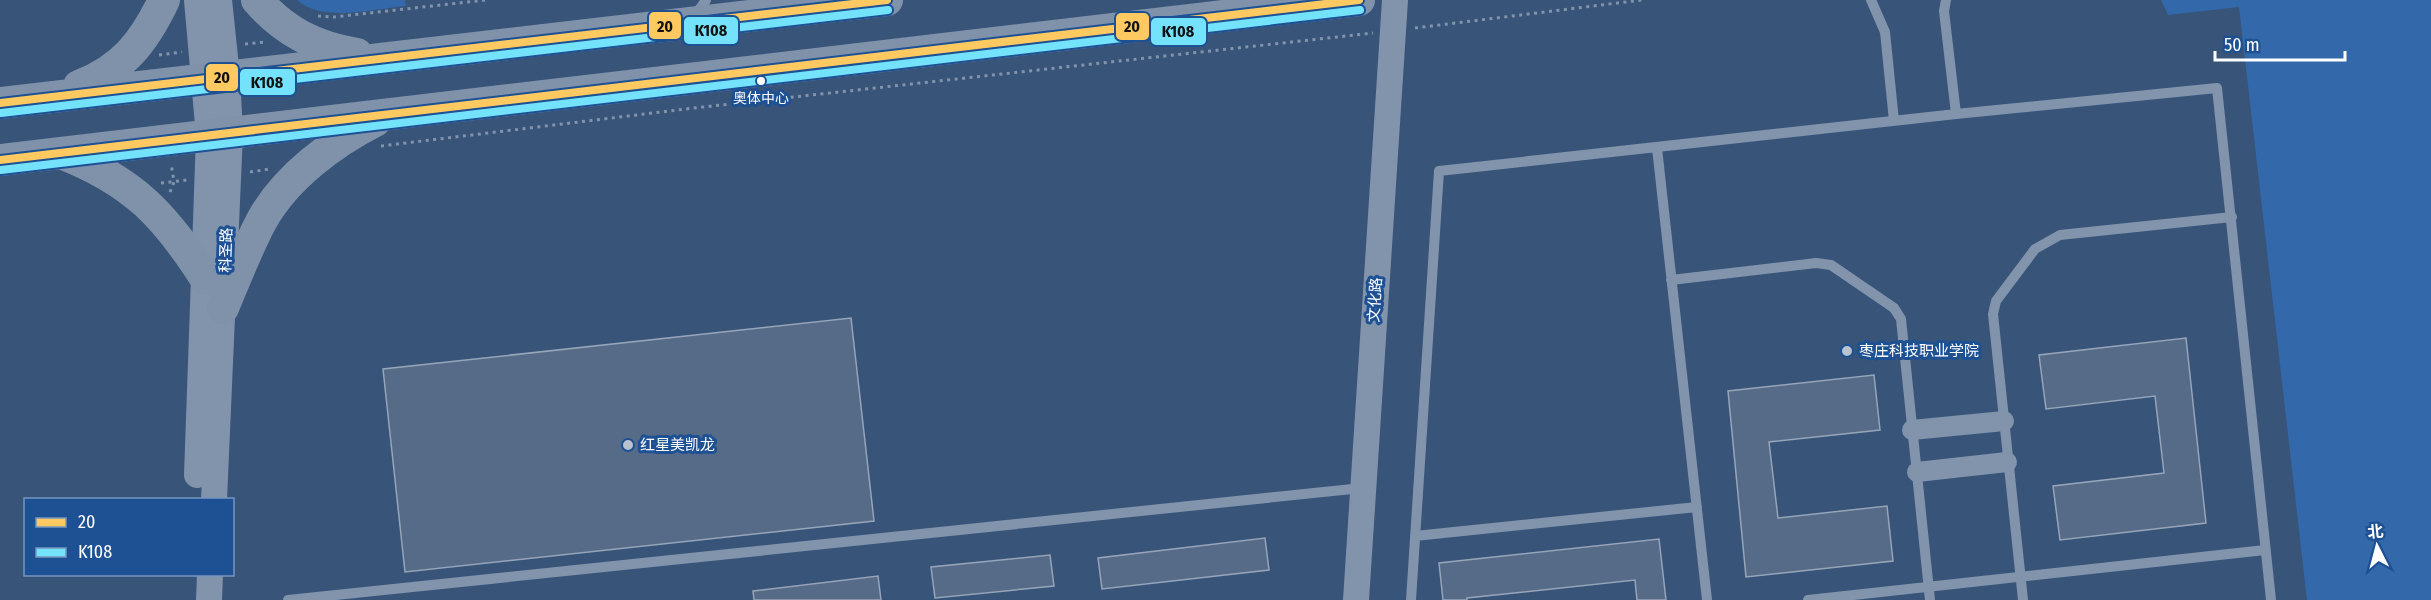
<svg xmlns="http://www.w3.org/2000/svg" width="2431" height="600" viewBox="0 0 2431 600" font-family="'Fira Sans Condensed','Noto Sans SC',sans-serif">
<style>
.green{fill:#3368aa}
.building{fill:#556b88;stroke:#96a5b9;stroke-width:1.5}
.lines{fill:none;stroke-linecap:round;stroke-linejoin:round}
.path{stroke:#8194ac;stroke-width:3;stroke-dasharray:3 4.5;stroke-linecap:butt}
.service{stroke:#8194ac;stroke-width:10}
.minor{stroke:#8194ac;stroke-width:20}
.tertiary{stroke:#8194ac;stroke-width:26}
.primary{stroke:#7f92aa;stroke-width:32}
.bus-1-casing{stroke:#1d5194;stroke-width:12}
.bus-2-casing{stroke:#1d5194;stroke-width:12}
.bus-1{stroke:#fdc960;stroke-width:8}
.bus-2{stroke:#73e2fa;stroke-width:8}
.bus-dot{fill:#fff;stroke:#1d5194;stroke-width:2}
.poi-dot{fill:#b9c3d0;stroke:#1d5194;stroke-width:2}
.labels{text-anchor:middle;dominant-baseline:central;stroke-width:6;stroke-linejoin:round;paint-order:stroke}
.bus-label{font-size:14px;fill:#fff;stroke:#1d5194}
.street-label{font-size:15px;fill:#fff;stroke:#1d5194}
.poi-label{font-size:15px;fill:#fff;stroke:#1d5194;text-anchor:start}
.line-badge{stroke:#1d5194;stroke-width:2}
.pale-badge-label{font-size:16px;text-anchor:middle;font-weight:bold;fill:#111}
</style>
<rect width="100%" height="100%" fill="#385479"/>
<path class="green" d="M297,0H405L406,6C373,9 323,23 297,0Z
M2161,0H2431V600H2307L2239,7L2168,15Z"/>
<path class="building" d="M851,318L874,521L405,572L383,369Z
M2186,338L2206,523L2060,540L2053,486L2164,473L2155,396L2046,409L2039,355Z
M1874,375L1880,430L1769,442L1778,518L1887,506L1893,561L1746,577L1728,391Z
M1265,538L1269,570L1102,589L1098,558Z
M1659,539L1666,600H1637L1635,580L1467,598V600H1443L1439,563Z
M1050,555L1054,586L935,598L931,567Z
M878,576L881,600H754L753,591Z"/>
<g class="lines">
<path class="path" d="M318,16L334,17L486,0
M1415,28L1642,0
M245,44L265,42
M159,55L182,52
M381,146L694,108L1373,33
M250,172L270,169
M161,183L187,180
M170,192L174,182L171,163"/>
<path class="service" d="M1871,0L1885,32L1894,121
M1946,0L1944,11L1956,114
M694,17L706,0
M1657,148L1707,600
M1671,280L1816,263L1831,265L1894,308L1901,319L1930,600
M1415,536L1697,507
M288,600L1362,488
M1411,600L1439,171L1956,114L2217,88L2271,600
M1808,600L2265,550
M2023,600L1993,314L1996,301L2035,249L2060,235L2232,217"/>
<path class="minor" d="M1912,430L2004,421
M1917,472L2007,462"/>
<path class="tertiary" d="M197,0L209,136L197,475
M214,500L230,133L227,76L219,0
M209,600L210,574
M1356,600L1395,0"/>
<path class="primary" d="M257,0C285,32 315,47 357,54
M79,86C123,69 144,42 164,0
M0,103L887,0
M61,153C133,181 165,215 206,279
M0,160L1359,0
M223,308C235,279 247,248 262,220C286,177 332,143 375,121"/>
<g class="bus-1-casing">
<path id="bus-1" d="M0,103L887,0
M0,160L1359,0"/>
</g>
<g class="bus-2-casing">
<path id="bus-2" d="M1,113L888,10
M1,170L1360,10"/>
</g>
<use href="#bus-1" class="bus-1"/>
<use href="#bus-2" class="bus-2"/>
</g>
<circle class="bus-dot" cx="761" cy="81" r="5"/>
<g class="poi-dot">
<circle cx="1847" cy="351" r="6"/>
<circle cx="628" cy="445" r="6"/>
</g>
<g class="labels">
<g class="bus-label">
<text x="761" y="98">奥体中心</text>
</g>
<g class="street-label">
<text transform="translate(226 250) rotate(-88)">科圣路</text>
<text transform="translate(1375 300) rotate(-86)">文化路</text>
</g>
<g class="poi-label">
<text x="1859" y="351">枣庄科技职业学院</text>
<text x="640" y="445">红星美凯龙</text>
</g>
</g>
<g class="line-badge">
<rect x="648" y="11" width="34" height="29" rx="6" fill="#fdc960"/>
<rect x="1115" y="12" width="35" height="29" rx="6" fill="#fdc960"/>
<rect x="683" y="16" width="56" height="29" rx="6" fill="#73e2fa"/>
<rect x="1150" y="17" width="57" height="29" rx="6" fill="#73e2fa"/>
<rect x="205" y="63" width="34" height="29" rx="6" fill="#fdc960"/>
<rect x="239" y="68" width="57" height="28" rx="6" fill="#73e2fa"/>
</g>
<g class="pale-badge-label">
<text x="665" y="32">20</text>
<text x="1132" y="32">20</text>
<text x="711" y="36">K108</text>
<text x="1178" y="37">K108</text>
<text x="222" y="83">20</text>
<text x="267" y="88">K108</text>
</g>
<rect x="24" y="498" width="210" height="78" fill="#1d5194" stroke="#7797bf" stroke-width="1.5"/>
<rect x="36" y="518" width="30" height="9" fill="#fdc960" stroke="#7797bf" stroke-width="1.5"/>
<text x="78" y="528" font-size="18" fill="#ffffff">20</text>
<rect x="36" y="548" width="30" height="9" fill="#73e2fa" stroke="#7797bf" stroke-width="1.5"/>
<text x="78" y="558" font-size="18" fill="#ffffff">K108</text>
<g transform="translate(2377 546) rotate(354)" stroke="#1d5194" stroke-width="4.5" paint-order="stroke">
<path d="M0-4.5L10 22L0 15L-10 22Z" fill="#ffffff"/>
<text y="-9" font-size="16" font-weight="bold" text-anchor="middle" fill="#ffffff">北</text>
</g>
<path d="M2215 51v9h130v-9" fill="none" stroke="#ffffff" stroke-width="3"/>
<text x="2224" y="51" font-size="18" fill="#ffffff" stroke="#1d5194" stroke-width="4.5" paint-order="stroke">50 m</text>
</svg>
